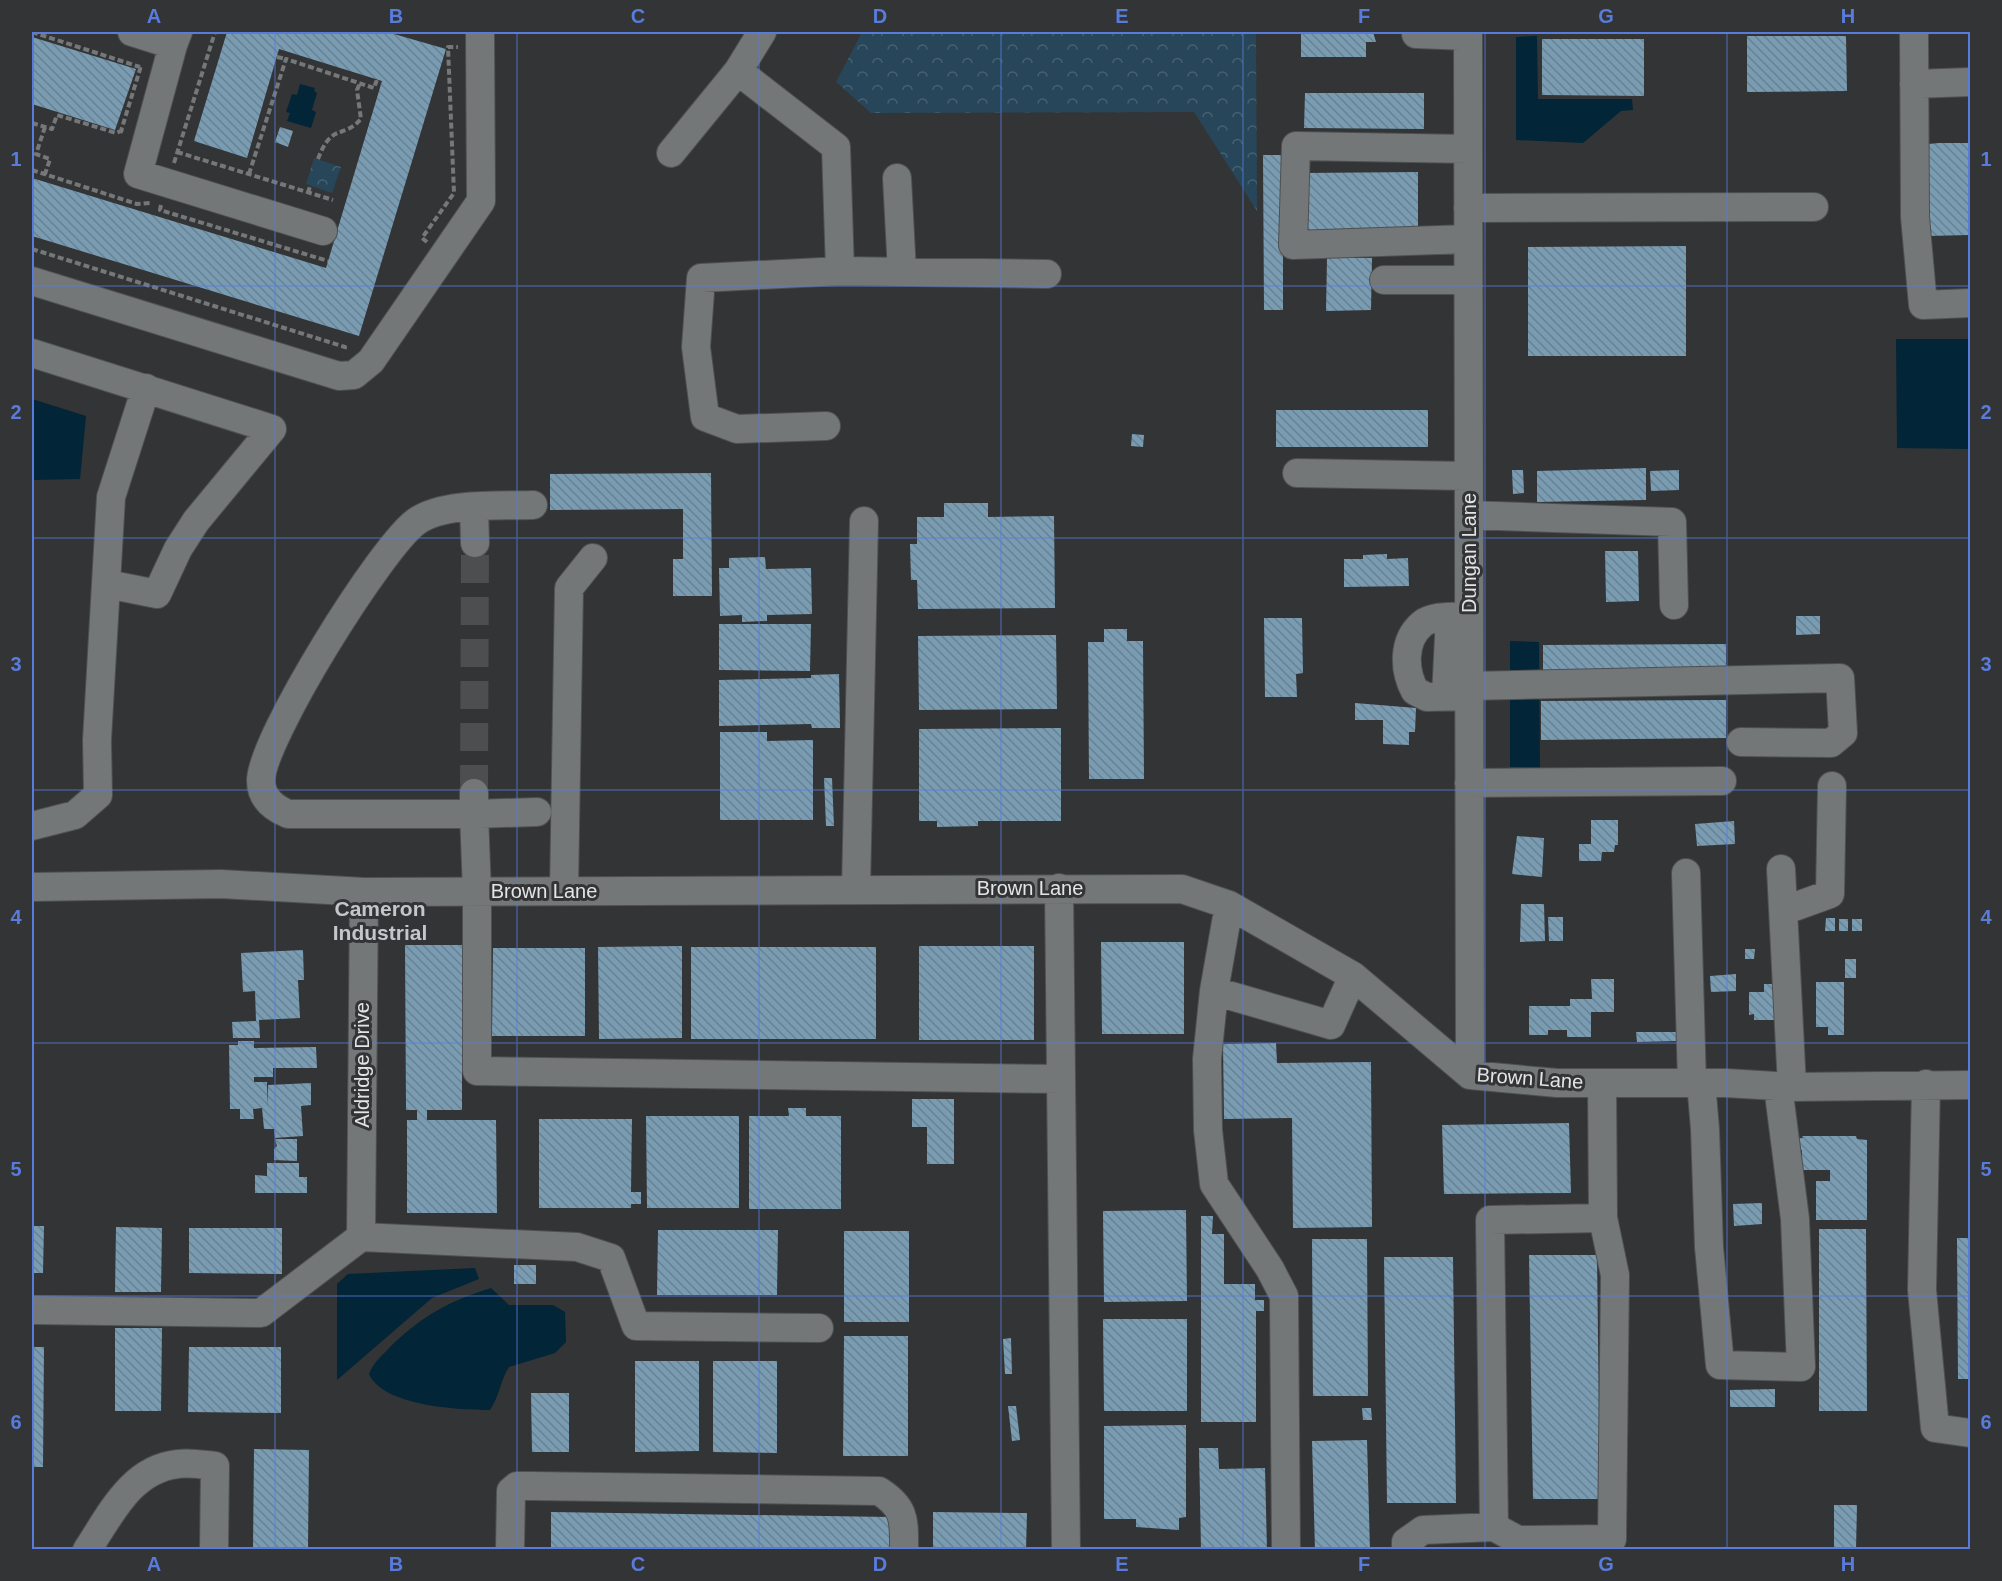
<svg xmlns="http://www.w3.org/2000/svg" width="2002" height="1581" viewBox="0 0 2002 1581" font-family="Helvetica,sans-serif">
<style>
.forest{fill:url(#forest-crowns)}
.water{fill:#022537}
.building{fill:url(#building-back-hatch)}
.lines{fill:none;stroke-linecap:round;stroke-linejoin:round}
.minor-tunnel{stroke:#4d4e50;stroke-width:28;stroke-dasharray:28 14;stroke-linecap:butt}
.minor-casing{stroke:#4e5051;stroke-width:30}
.path{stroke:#757778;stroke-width:4;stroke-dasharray:6 3;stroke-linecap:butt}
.minor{stroke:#747778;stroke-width:28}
.grid{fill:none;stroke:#587bdc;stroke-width:1.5;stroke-opacity:0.55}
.labels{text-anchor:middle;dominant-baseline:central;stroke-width:6;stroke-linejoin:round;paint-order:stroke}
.street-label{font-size:20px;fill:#e3e4e5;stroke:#323436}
.neighbourhood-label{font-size:21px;font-weight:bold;fill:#c4c7c9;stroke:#323436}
.neatline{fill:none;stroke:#587bdc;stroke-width:2}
.grid-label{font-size:20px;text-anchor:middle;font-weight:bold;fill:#587bdc}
</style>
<defs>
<pattern id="forest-crowns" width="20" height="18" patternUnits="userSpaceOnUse" patternTransform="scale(1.5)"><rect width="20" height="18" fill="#274659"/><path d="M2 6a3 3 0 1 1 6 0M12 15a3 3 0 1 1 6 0" fill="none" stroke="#466171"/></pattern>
<pattern id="building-back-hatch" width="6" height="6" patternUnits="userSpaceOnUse" patternTransform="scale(1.5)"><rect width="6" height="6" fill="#799cb3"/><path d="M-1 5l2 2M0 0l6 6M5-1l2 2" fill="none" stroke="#698292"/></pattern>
</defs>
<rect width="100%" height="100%" fill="#323436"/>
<path class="forest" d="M862,32H1256L1257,211L1194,112L871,113L836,82Z
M314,158L341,167L332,193L306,184Z"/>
<path class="water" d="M1537,36L1538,99H1632L1633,110L1621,111L1583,143L1516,140V37Z
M300,84L315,88L314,91L317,93L312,110L316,112L311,128L287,121L290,113L286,112L292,94L297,95Z
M1896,339H1970V449L1897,448Z
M32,399L86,416L80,479L32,480Z
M1510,641L1539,642L1540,768L1510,767Z
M475,1268L479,1279L432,1298L337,1380V1284L348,1274Z
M491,1288L509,1305H553L565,1312L566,1342L555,1353L509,1367C500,1381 500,1395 490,1410C459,1410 383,1406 369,1374C374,1361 383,1355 392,1345C424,1315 449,1301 491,1288Z"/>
<path class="building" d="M227,32H387L446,49L359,336L32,236V178L326,268L382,81L279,49L247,158L194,141Z
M1301,32H1373L1376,42H1366V57H1301Z
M1747,36H1846L1847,91L1747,92Z
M32,37L136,69L115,130L32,104Z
M1542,39H1644V96L1542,95Z
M1305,93H1424V129L1304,128Z
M280,127L293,131L288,147L275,142Z
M1939,143H1970V235L1928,236V144Z
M1263,155H1283V310H1264Z
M1418,172V237H1301V173Z
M1686,246V356H1528V247Z
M1327,258H1372L1371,310L1326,311Z
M1276,410H1428V447H1276Z
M1132,434L1144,435L1143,447L1131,446Z
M1646,468V500L1537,502V471Z
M1512,470H1523L1524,493L1513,494Z
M1679,470V490L1651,491L1650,471Z
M711,473L712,596H673V559H683V509L550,510V474Z
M944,503H988V517L1054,516L1055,608L918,609L917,580H911L910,544H917V517H944Z
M1605,551H1638L1639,601L1606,602Z
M1387,554V559L1408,558L1409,586L1344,587V559H1363V555Z
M765,557L766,569L811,568L812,614L767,615V621L742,622V615L720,616L719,568H729V558Z
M1796,616H1820V634L1796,635Z
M1264,618H1302L1303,673L1296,674L1297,697H1265Z
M719,624H811L810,671L719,670Z
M1104,629H1127V641H1143L1144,779H1089L1088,642H1104Z
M1056,635L1057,709L919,710L918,636Z
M1726,644V673H1543V645Z
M839,674L840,728H812L811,724L719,726V680L811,678V675Z
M1726,700V738L1541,740V701Z
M1355,703L1416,708L1415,732H1409V745L1383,744V720H1355Z
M1061,728V821H978V826L937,827V821H919V729Z
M720,732H767V741L813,740V820H720Z
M824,778H832L834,826H826Z
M1591,820H1618V845H1615L1614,852H1602L1601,861H1579V844H1591Z
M1734,821L1735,844L1697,846L1695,824Z
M1517,836L1544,838L1542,877L1512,874Z
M1521,904H1544L1545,941L1520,942Z
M1548,917H1563V941H1549Z
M1826,918H1835V931H1825Z
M1839,919H1848V931H1839Z
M1852,919H1862V931H1852Z
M1101,942H1184V1034H1102Z
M405,945H462V1110H427V1120H496L497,1213H407V1120H417V1110H406Z
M682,946V1038L599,1039L598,947Z
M919,946H1034V1040H919Z
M691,947H876V1039H691Z
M493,948H585V1036H492Z
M1745,949H1755L1754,959H1745Z
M303,950L304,980H298L300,1018L259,1020L260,1038H233L232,1022L256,1021L255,991L243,992L241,953Z
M1845,959H1856V978H1845Z
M1736,974V991L1711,992L1710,976Z
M1591,979H1614V1012H1591V1037H1567V1030H1548V1035H1529V1006H1570V999H1592Z
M1816,982H1844V1035H1828V1027H1816Z
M1764,984H1778V1020H1754V1014L1749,1015V992H1764Z
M1636,1032H1677V1041L1637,1042Z
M238,1041H254V1048L316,1047L317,1068H273V1077H254V1082H267V1107L268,1085L311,1083V1105L301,1106L303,1136L275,1138L274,1129H264L262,1108L253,1109L254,1119H240V1109H230L229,1045H238Z
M1276,1043L1277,1063L1371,1062L1372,1227L1293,1228L1292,1118L1224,1119L1223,1044Z
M912,1099H954V1164H927V1127H912Z
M788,1108H806V1116H841V1209H749V1116H789Z
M646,1116H739V1208H647Z
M539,1119H632L631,1192H641V1204H631V1208H539Z
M1569,1123L1571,1193L1444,1194L1442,1125Z
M1802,1136H1856L1857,1139L1867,1140V1220H1816V1181H1830V1170H1802V1150H1791V1139L1803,1138Z
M275,1139H297V1161L274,1160V1149L277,1146Z
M267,1163H299V1177H307V1193H255V1175L267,1176Z
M1762,1203V1224L1734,1226L1733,1204Z
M1186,1210L1187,1301L1104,1302L1103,1211Z
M1201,1216H1213L1212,1234H1224V1284H1255V1300H1264V1311H1256V1422H1201Z
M32,1226H44L43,1273H32Z
M116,1227L162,1228L161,1292H115Z
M189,1228H282V1274L189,1273Z
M1819,1229H1866L1867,1411H1819Z
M658,1230H778L777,1295H657Z
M844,1231H909V1322H844Z
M1957,1238H1970V1379H1958Z
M1312,1239H1367L1368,1396H1313Z
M1529,1255H1597L1600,1499H1533Z
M1384,1257H1453L1456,1503H1387Z
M514,1265H536V1284H514Z
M1103,1319H1187V1411H1104Z
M115,1328H162L161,1411H115Z
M844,1336H908V1456H843Z
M1011,1338L1012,1374H1005L1003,1339Z
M32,1347H44L43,1467H32Z
M189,1347H281V1413L188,1412Z
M635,1361H699V1451L635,1452Z
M713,1361H777V1453L713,1452Z
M1775,1389V1407H1730V1390Z
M531,1393H569V1452H532Z
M1008,1406H1016L1020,1440L1012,1441Z
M1362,1408H1371L1372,1420H1363Z
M1186,1425V1517L1179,1518V1530L1136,1527V1519H1104V1426Z
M1367,1440L1370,1550H1315L1312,1441Z
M1199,1448H1218L1219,1469L1265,1468L1267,1550H1201Z
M254,1449L309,1450L308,1550H253Z
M1834,1505H1857L1856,1550H1834Z
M551,1512L890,1517V1550H551Z
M933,1512L1027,1513L1026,1550H933Z"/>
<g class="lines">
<path class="minor-tunnel" d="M474,793L475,543"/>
<g class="minor-casing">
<path id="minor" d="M132,32L173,45L178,32
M1416,32V34L1468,36
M1468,32L1470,1075
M1914,32L1915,217L1923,305L1970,303
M173,45L138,174L323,231
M738,71L836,147L840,271L701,278L696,347L705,417L737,429L826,426
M1914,84L1970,82
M1468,149L1296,146L1293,245L1468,239
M671,153L738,71L762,32
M897,178L902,272
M1468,208L1814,207
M840,271L1047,274
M1384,280H1468
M32,281L339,376L354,375L371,361L481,201L480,32
M32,353L272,429L196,521L178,549L157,594L107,584
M1297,473L1468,476
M533,505C501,506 444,502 417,521C382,545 260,741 261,781C261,798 274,808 288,814H474L477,892V1071L1061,1079
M474,507L475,543
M1469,515L1672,522L1674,605
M1469,616C1455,617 1433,615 1422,624C1402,641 1404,671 1415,691L1427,697L1469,696
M1469,686L1840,678L1843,733L1831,743L1741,742
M1446,696L1450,617
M1469,783L1722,781
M474,793V814L537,812
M32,826L75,815L98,795L97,740L111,497L146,388
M1781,869L1792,1087
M1686,873L1692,1083
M32,887L221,884L364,892L1182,889L1229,905L1353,976L1470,1075L1557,1083H1726L1792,1087L1970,1085
M1059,888L1066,1550
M856,889L864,521
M564,891L569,588L593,558
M1229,905L1214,991L1207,1059L1208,1130L1214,1184L1270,1269L1284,1296L1286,1550
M1783,911L1830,894L1832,786
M1214,991L1331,1025L1353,976
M1701,1082L1705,1129L1709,1247L1720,1365L1801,1367L1795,1219L1778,1086
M1602,1083L1603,1218L1615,1275L1612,1539L1518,1540L1494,1527L1490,1220L1603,1218
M1926,1084L1922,1290L1935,1428L1970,1433
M361,1237L364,892
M32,1310L261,1313L361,1237L577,1247L611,1258L636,1326L819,1328
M87,1550C111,1514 131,1469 178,1464C190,1462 204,1465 215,1466L214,1550
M510,1550L511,1491L517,1486H531L879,1491C906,1508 904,1521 904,1550
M1406,1550V1542L1423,1530L1494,1527"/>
</g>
<path class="path" d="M32,32L140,67
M277,57L286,59
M32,123L52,129L57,115L116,133L121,131
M45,127L36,154L50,159L45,174
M123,132L121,131L141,66
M177,152L333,200
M318,159C332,122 342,140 361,119L357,90L360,83
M174,163L215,32
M32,170L137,204L151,203
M249,174L286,59L374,88L376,82L382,84
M308,193L310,186
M161,205L160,210L328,261
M427,242L422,238L454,193L448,47H458
M32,249L345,347L344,351"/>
<use href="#minor" class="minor"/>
</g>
<path class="grid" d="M275,32V1550M517,32V1550M759,32V1550M1001,32V1550M1243,32V1550M1485,32V1550M1727,32V1550M32,286H1970M32,538H1970M32,790H1970M32,1043H1970M32,1296H1970"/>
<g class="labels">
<g class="street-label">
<text transform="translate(1469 553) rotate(-90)">Dungan Lane</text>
<text x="1030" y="888">Brown Lane</text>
<text x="544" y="891">Brown Lane</text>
<text transform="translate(362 1065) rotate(-90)">Aldridge Drive</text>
<text transform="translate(1530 1078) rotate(4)">Brown Lane</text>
</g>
<g class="neighbourhood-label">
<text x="380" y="908">Cameron<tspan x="380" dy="24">Industrial</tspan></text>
</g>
</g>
<rect width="2002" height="1581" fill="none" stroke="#323436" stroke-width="66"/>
<rect x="33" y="33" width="1936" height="1515" class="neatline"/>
<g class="grid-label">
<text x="154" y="23">A</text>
<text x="396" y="23">B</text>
<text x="638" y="23">C</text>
<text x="880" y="23">D</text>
<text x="1122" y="23">E</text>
<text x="1364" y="23">F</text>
<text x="1606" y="23">G</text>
<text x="1848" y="23">H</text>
<text x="16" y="166">1</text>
<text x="1986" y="166">1</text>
<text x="16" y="419">2</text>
<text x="1986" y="419">2</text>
<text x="16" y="671">3</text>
<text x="1986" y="671">3</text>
<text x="16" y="924">4</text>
<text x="1986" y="924">4</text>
<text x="16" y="1176">5</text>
<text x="1986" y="1176">5</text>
<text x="16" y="1429">6</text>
<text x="1986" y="1429">6</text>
<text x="154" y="1571">A</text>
<text x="396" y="1571">B</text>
<text x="638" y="1571">C</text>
<text x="880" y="1571">D</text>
<text x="1122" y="1571">E</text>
<text x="1364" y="1571">F</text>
<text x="1606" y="1571">G</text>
<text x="1848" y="1571">H</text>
</g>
</svg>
